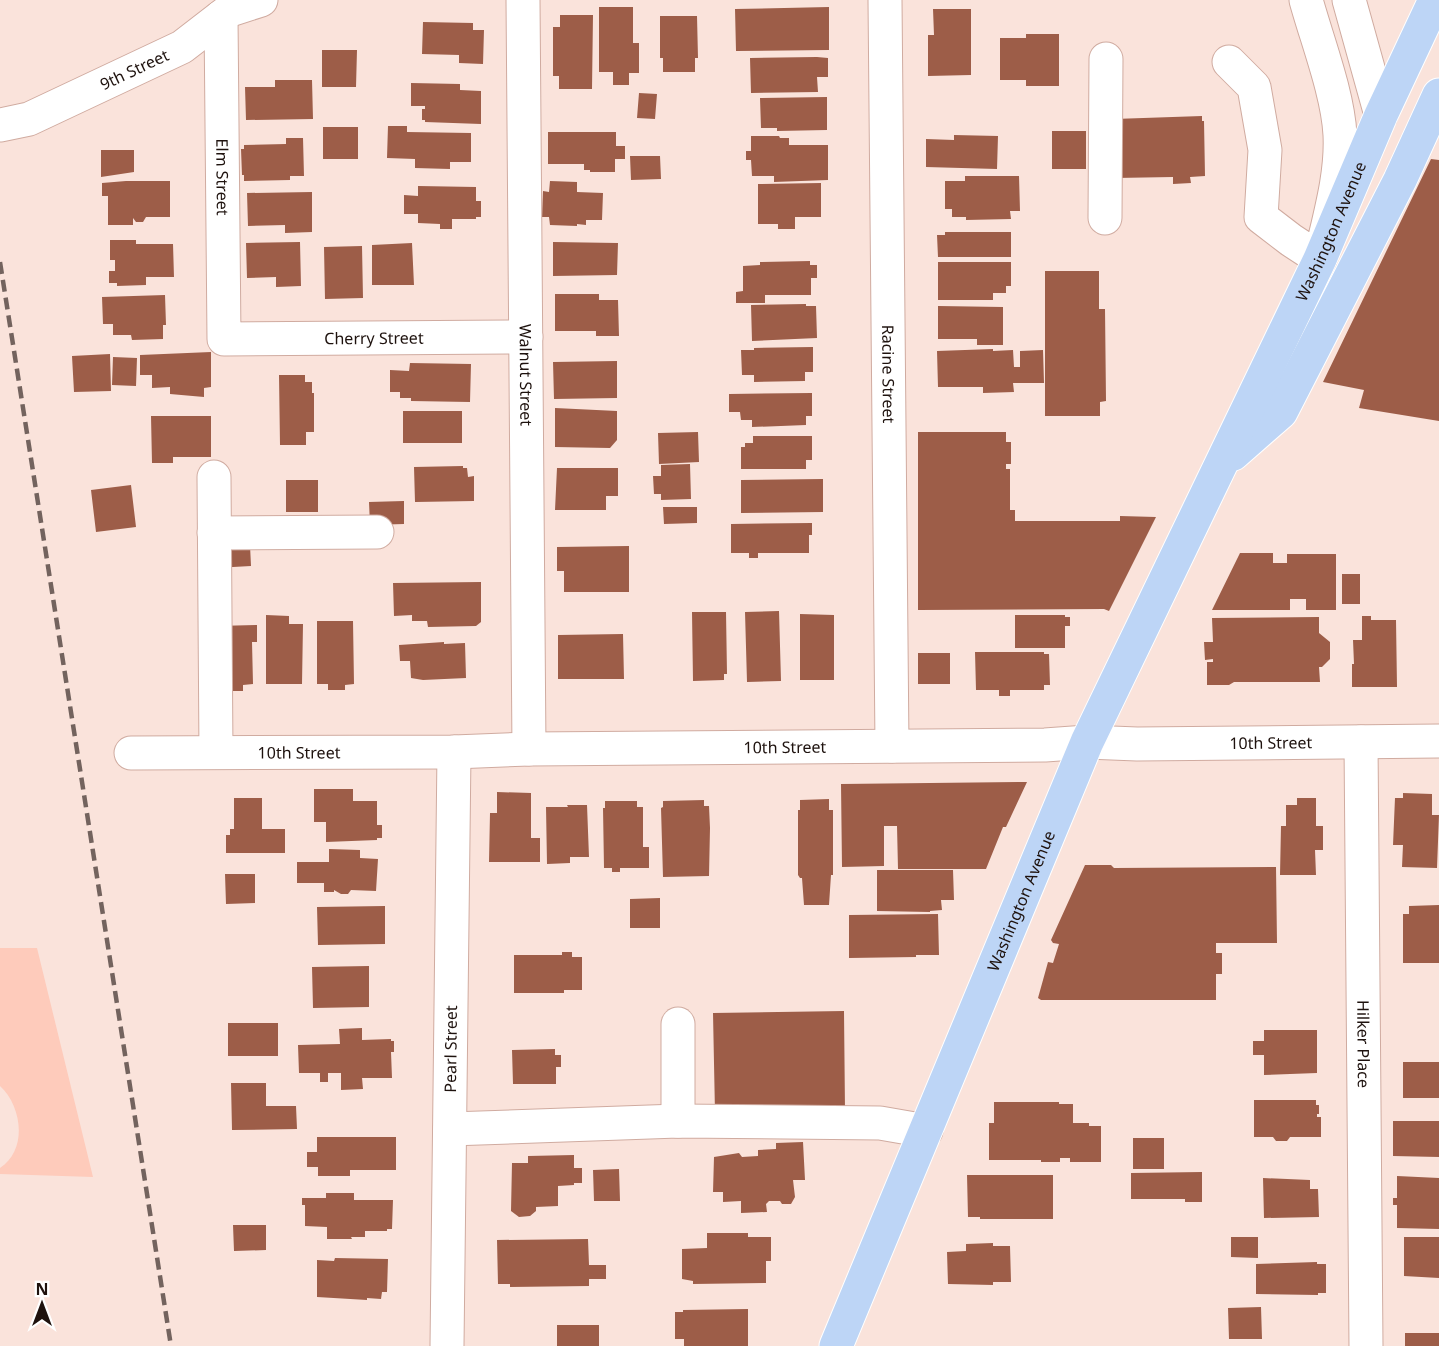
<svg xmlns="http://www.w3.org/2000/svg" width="1439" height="1346" viewBox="0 0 1439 1346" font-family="'Noto Sans',sans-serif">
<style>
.green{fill:#fecbbb}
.building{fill:#9d5d48}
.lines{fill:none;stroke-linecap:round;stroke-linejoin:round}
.minor-casing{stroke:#d0aba0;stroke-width:35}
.major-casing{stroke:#fff;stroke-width:35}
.minor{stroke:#fff;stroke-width:33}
.major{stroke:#bdd5f6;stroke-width:33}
.rail{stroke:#73635e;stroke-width:4.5;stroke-dasharray:12 6;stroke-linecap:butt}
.labels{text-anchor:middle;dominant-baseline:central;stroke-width:4.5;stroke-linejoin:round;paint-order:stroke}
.street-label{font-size:16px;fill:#1e120e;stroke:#fff}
</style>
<rect width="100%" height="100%" fill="#fae3db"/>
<path class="green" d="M0,948H37L93,1177L0,1174V1168C28,1150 22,1106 0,1086Z"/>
<path class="building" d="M599,7H633V43H639V73H629V85H613V72H599Z
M829,7V50L736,51L735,9Z
M933,9H971V75L928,76V35H934Z
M560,15H593L592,89H559V76H553V27H560Z
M660,16H697L698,58H695V72H663V58H660Z
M423,22L473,23V30H484L483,64L459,63V55L422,54Z
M1026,34H1059V86H1026V80H1000V38H1026Z
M322,50H357L356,87H322Z
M817,57L828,58V77H817L818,92L751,93L750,58Z
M275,80H312L313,119L246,120L245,87H275Z
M411,83L460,84V90L481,91V124L425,122V120H422V109H425V106H411Z
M639,93L657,94L655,119L637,118Z
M827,97V130L777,131V128H761L760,98Z
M1202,116V121H1204L1205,176L1190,177L1191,183L1173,184V177L1115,178L1114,119Z
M388,126H407V132L471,133V162H450V169L415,168V159L387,158Z
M323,127H358V159H323Z
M1052,131H1086V169H1052Z
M548,132H616V146H625V159H615V172H590V170H584V164H548Z
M954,135L998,136L997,169L926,167V139L954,140Z
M751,136H779L780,138H789V145H828V180L774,182V176H752L751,160H746V151H751Z
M286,138H303L304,176H290V180L244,181V175H242L241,149H244V145L286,144Z
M101,150H134V172L101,177Z
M630,156H660L661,179L631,180Z
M1431,159L1439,160V421L1359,408L1364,390L1323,382Z
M965,176H1019L1020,211H1010L1011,219L966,220V217H952V209H945V181H965Z
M126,181H170V217H146L143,222H136L133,218V225H108V196H102V183Z
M550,181L577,182V192L603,193L602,220H586V225L577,224V226L550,225L549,217H542L543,191L549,192Z
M821,183V217H795V229H778V224H758V184Z
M418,186L476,187V201H481V217H476V219H452V229H440V224L418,223V214H404V195L418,196Z
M312,192V232L285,233V225L248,226L247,193Z
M945,232H1011V257H938L937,235H945Z
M110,240H136V244H173L174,277H146V285L117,286V283H109V271H115V260H110Z
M300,242L301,286L276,287V277L247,278L246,243Z
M553,242L618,243L617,275L553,276Z
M412,243L414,285H372V245Z
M362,246L363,298L325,299L324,247Z
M810,261V265H817V278H811V295H765V303H736V292L743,291V266L760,265V262Z
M938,262H1011V286H1006V293H993V300H938Z
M1045,271H1099V309H1105L1106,401L1100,402V416H1045Z
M555,294H599V300H618L619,336H596V331H555Z
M165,295L166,325H163V339L132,340L131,335H113V324H103L102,297Z
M806,304V306H816L817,338L752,341L751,305Z
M938,306L1003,307V345H977V339H938Z
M813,347V372H805V381L754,382V375H742L741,350H754V348Z
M993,349V351L1013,350L1014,367H1020V351L1043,350L1044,383H1013L1014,392L983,393V387H938L937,351Z
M211,352V387L204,388V397L170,394V387L152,388V375H140V355Z
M110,354L111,391L74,392L72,356Z
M113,357L137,358L136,386L112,385Z
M617,361V398L554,399L553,362Z
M410,363L471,364L470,402L411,401V398H400V392H390V370L409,371Z
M279,375H305V382H312V393H314V432H306V445H280Z
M812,393V416H806V425L752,427V420H741L740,412H729V394Z
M555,408L617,411V440L610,448L555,447Z
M403,411H462V443H403Z
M151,416H211V457H173V463H152Z
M698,432L699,462L659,464L658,433Z
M918,432H1006V442H1011V464H1006V469H1010V510H1015V521H1120V516L1156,517L1109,611L1104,609L918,610Z
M753,436H812V460H806V469H741V447H745V443H753Z
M690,464L691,499L661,500V494H654L653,476H661V465Z
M463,466V468H467L468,477L474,476V501L415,502L414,467Z
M557,468H618V496H606V510H555Z
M823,479V512L741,513V480Z
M286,480H318V512H286Z
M131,485L136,527L96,532L91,490Z
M404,501V524L370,525L369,502Z
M663,507H697V523L664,524Z
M812,523V535H809V553H758V558H749V553H731V524Z
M250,545L251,566L215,568V546Z
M629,546V592H564V571H557V547Z
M1240,553H1273V563H1287V554H1336V610H1306V599H1290V610H1212Z
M1342,574H1360V604H1342Z
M481,582V622L476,626L428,627L427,621H412V615L394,616L393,583Z
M779,611L781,681L747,682L745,612Z
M692,612H726L727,674H724V680L693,681Z
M800,614L834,615V680H800Z
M266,615L289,616V624H303L302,684H266Z
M1015,615H1065V617H1070V626H1065V648H1015Z
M1362,616H1371V620H1396L1397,687H1352V664H1354L1353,640H1362Z
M1319,617V633L1330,642V659L1322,667H1319L1320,682H1234L1229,685H1207V662H1213V659L1205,660L1204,642H1213L1212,618Z
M317,621H353L354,684L345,685V690H328V684H317Z
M257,625V642H252L253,684L243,685V691H227L216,626Z
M623,634L624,679H558V635Z
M444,642V644L465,643L466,678L423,680L411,678L410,661H400L399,645Z
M975,652H1044V654H1049L1050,685H1044V690H1010V696H999V690H976Z
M918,653H950V684H918Z
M1027,782L1006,827H1003L986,869H898L897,826H884V866L842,867L841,784Z
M314,789H353V801H377V825H382V838H377V840L326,842V822H314Z
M497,792L531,793V838H540V862H489L490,813H497Z
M1403,793L1432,794V815H1439L1437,868L1402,867L1403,845H1393L1395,798H1403Z
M234,798H262V829H285V853H226V835H230V829H234Z
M1297,798H1316V826H1323V850H1315L1316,875H1280L1281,826H1286V805H1297Z
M829,799V810H833V875H831L829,905H804L802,878H800L798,875V810H800V800Z
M704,800V806H709L710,828L709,876L663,877L661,808L663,807V801Z
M605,801H637V807H643V847H649V868H620V872H612V868H604L603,808H605Z
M567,805H587L589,857H570V863L547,864L546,807H568Z
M329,849L360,850V858L378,859L376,891L351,890L348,894H341L334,890V892H324V883H297V862H329Z
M1085,865H1111L1114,868L1276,867L1277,943H1216V953H1222V974H1216V1000H1041L1038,998L1048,962L1053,963L1059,944L1053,943L1051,940Z
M877,870H953L954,900H941L942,910L930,911V912L877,911Z
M225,874H255V903L226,904Z
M660,898V928H630V899Z
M1439,905V963H1403V914H1409V906Z
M385,906V944L318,945L317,907Z
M938,914L939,955H916V957L849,958V915Z
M562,952H572V957H582V990H564V993H514V955H562Z
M369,966V1007L313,1008L312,967Z
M844,1011L845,1111L715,1113L713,1013Z
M228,1023H278V1056H228Z
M362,1028V1040L391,1039V1041H394V1052H391L392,1078H362L363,1089L341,1090V1073H328V1082H320V1073H299L298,1045L340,1044L339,1029Z
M1264,1030H1317V1073L1264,1075V1055H1253V1041H1264Z
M555,1049V1055H561V1067H556V1084H513L512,1050Z
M1403,1062H1439V1098H1403Z
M231,1083H266V1106H296L297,1129L232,1130Z
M1254,1100H1316V1105H1319V1114H1317V1117H1321V1137H1290L1287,1141H1276L1273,1137H1254Z
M994,1102H1059V1104H1073V1123H1089V1126H1101V1162H1070V1158H1060V1162H1041V1160H989V1123H994Z
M1393,1121H1439V1157L1393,1156Z
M317,1137H396V1170H350V1176H318V1167H307V1152H317Z
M1133,1138H1164V1169H1133Z
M803,1142L805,1180H793L795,1197L791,1204H782L780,1201H769L766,1204L767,1212L741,1213V1201L723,1202V1192H713L714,1157L739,1153L742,1157L758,1156V1150L776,1149V1143Z
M574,1155V1168H582V1183H574V1185L558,1186V1206L536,1207V1211L530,1216L519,1217L511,1211L512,1163H528V1156Z
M619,1169L620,1201H594L593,1170Z
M1202,1172V1202H1185V1199H1131V1173Z
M967,1175H1053V1219H980V1217H968Z
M1397,1176L1439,1178V1229L1397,1228V1205H1393V1198H1397Z
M1263,1178L1310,1180V1189H1318L1319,1217L1264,1218Z
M326,1193H354V1200H393L392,1229H387V1231H365V1237H351L352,1239H327V1227L305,1226V1205H302V1198H326Z
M233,1225H266V1250L234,1251Z
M707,1233H748V1237H771V1261H766V1283L693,1284V1281L682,1279V1249L707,1248Z
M1231,1237H1258V1258L1231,1257Z
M1404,1237H1439V1278L1404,1276Z
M588,1239L589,1265H606V1279H589V1286L510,1287V1284H498L497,1240Z
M993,1243V1246H1010L1011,1282H993V1285L948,1284L947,1252L966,1251V1244Z
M335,1258L388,1259L387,1292H382L381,1299L367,1298V1300L317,1297V1260L334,1261Z
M1317,1262V1264H1326V1293H1318V1295L1256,1294V1264Z
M1261,1307L1262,1339H1229L1228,1308Z
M748,1309V1346H684V1339H675V1312H683V1310Z
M557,1325H599V1346H557Z
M1405,1333H1439V1346H1405Z"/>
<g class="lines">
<g class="minor-casing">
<g id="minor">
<path id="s1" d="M523,0L529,749"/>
<path id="s2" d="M885,0L892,746"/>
<path d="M1349,0L1381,115"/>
<path id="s3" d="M221,17L224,339L526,337"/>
<path d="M1229,62L1254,87L1265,150L1261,217L1291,240L1320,259C1329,218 1342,176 1340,135C1338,94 1317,40 1306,0"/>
<path id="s4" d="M0,125L29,119L182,47L230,10L261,0"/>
<path d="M1105,218L1106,59"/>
<path d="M214,477L216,752"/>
<path d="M214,533L377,532"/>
<path id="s5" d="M1361,742L1366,1346"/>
<path id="s6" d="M131,753L454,752L529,749L1045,745L1087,742L1137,744L1439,741"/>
<path d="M678,1024V1121"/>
<path d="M450,1129L678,1121L880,1123L926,1131"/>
<path id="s7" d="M447,1346L454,752"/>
</g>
</g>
<g class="major-casing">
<g id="major">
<path d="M1233,454L1281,412L1400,180L1439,95"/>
<path id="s8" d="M836,1346L1087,742L1320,259L1381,115L1435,0"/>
</g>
</g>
<use href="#minor" class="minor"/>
<use href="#major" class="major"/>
<path class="rail" d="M0,262L171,1346"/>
</g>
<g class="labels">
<g class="street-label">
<text stroke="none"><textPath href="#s4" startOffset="146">9th Street</textPath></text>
<text stroke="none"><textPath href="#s3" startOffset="160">Elm Street</textPath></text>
<text stroke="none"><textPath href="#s8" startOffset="1220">Washington Avenue</textPath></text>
<text stroke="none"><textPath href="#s3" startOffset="472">Cherry Street</textPath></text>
<text stroke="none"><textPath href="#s2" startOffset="374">Racine Street</textPath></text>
<text stroke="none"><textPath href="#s1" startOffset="375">Walnut Street</textPath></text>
<text stroke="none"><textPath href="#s6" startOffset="1140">10th Street</textPath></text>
<text stroke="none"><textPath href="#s6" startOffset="654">10th Street</textPath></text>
<text stroke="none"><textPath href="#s6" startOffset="168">10th Street</textPath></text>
<text stroke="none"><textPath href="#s8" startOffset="482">Washington Avenue</textPath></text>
<text stroke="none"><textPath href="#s5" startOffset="302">Hilker Place</textPath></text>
<text stroke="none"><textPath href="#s7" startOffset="297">Pearl Street</textPath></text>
</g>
</g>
<g transform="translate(42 1304)" stroke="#ffffff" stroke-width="4.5" paint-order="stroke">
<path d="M0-4.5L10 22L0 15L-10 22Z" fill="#1e120e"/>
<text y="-9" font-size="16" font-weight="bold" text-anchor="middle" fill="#1e120e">N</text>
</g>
</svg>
